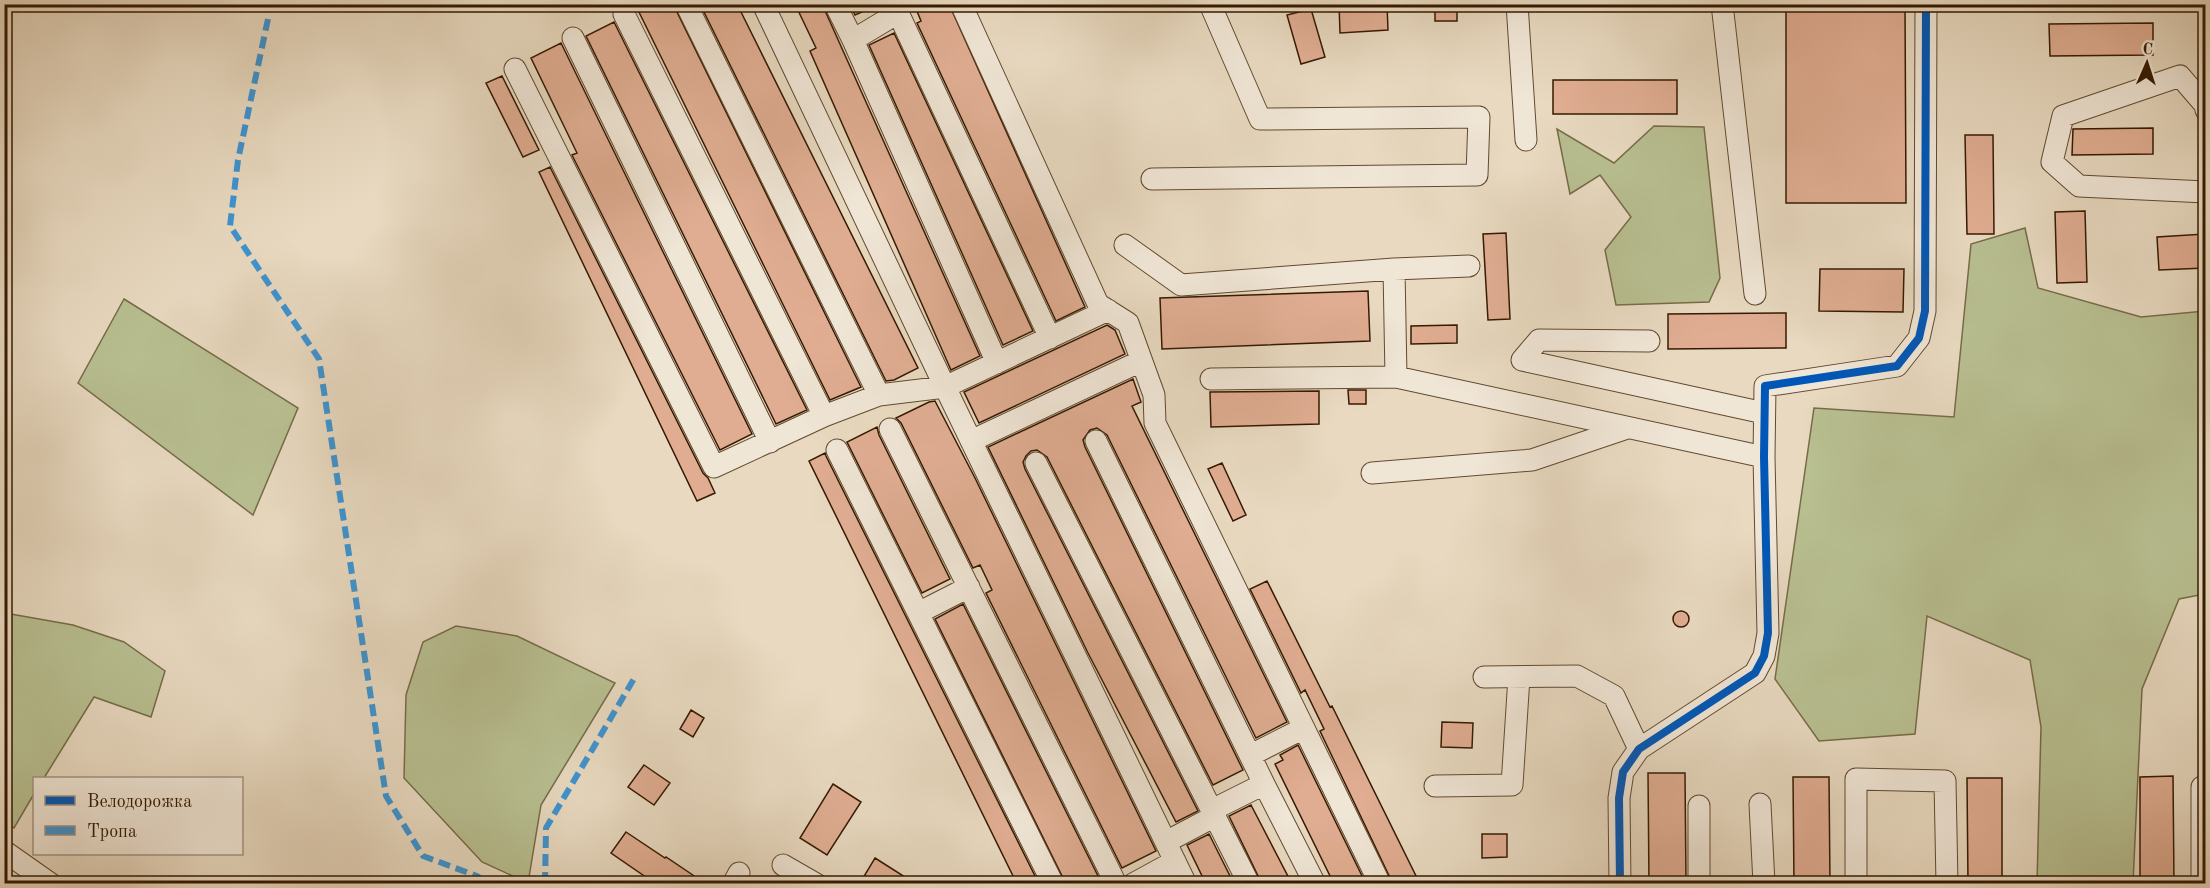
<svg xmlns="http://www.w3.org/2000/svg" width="2210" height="888" viewBox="0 0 2210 888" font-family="'Old Standard TT',serif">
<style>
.green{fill:#b8bf91;stroke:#766c48;stroke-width:1.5}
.building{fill:#e0ad92;stroke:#351a00;stroke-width:1.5}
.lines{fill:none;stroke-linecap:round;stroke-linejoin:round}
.minor-casing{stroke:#624a30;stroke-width:23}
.minor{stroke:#f0e6d6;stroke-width:21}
.quiet{stroke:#3e94d0;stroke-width:6;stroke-dasharray:12 6;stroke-linecap:butt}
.cycleway-casing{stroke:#f0e6d6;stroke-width:11}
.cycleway{stroke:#0057b8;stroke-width:8}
</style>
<rect width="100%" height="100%" fill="#e8d9c0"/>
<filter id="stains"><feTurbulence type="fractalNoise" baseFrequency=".00333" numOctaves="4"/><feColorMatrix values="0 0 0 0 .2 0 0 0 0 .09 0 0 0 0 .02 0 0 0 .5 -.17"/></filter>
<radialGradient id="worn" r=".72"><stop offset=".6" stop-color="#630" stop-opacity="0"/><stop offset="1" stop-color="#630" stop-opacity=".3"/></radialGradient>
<path class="green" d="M1654,126L1704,127L1720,278L1709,302L1616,305L1605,250L1631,217L1600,175L1570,194L1557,129L1614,163Z
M2025,228L2038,288L2141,317L2205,311V594L2179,599L2142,689L2133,883H2037L2041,727L2030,660L1927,616L1915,734L1819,741L1775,679L1814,408L1954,417L1971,244Z
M124,299L298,408L253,515L78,383Z
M5,613L73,625L124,642L165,671L151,717L94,697L44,778H34V794L14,828L4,822Z
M456,626L517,636L615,683L541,805L528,883L482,862L404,778L406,695L423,642Z"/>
<path class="building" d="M635,4H673L861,387L830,400Z
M700,4H737L918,368L894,380L886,381Z
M795,4H822L980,356L951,370L810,51L816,48Z
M850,4H880L855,15Z
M914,4H949L1085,307L1056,321L917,23L921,21Z
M1339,4H1387L1388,30L1340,33Z
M1435,4H1457V21H1435Z
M1786,4H1905L1906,203H1786Z
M1311,9L1325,57L1301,64L1287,15Z
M614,22L807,410L776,424L586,36Z
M2153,23V55L2050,56L2049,24Z
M894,33L1033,331L1003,345L869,45Z
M561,43L752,434L720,450L572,155L577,153L531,58Z
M502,76L539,150L523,157L486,83Z
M1553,80H1677V114H1553Z
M2153,128V154L2072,155L2073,129Z
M1965,135H1993L1994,234H1967Z
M550,167L703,473L708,478L715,493L697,501L539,172Z
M2085,211L2087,282L2057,283L2055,212Z
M1506,233L1510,319L1488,320L1483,234Z
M2205,234V268L2159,270L2157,237Z
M1820,269H1904L1903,312L1819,311Z
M1368,291L1370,341L1162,349L1160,298Z
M1786,313V348L1668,349V314Z
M1107,325L1115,330L1125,354L979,423L964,392Z
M1457,325V343L1411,344V326Z
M1133,379L1141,402L1132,406L1287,722L1256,738L1107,435L1097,428L1090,430L1083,440L1085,447L1243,770L1213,785L1047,457L1037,450L1031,451L1026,456L1023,462L1025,469L1198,811L1176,822L1088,653L988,447Z
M1348,390H1366V404H1349Z
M1319,391V424L1211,427L1210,392Z
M935,401L975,478L1156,851L1122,868L986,593L992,590L980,565L973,568L901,423L896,418L929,402Z
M877,427L879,435L950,579L922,593L847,442Z
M825,453L826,456L1039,884H1017L809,461Z
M1222,463L1246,515L1233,521L1208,469Z
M1267,581L1330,707L1332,706L1420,884H1393L1320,731L1324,729L1305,690L1301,693L1250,589Z
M963,604L1102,884H1066L935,619Z
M1673 619a8 8 0 1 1 16 0a8 8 0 1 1-16 0Z
M691,710L704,718L693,737L680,729Z
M1442,722L1473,723L1472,748L1441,747Z
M1298,745L1366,884H1334L1275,764L1283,760L1280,755Z
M644,765L670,783L654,805L628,787Z
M1648,773H1685L1686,884H1649Z
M2173,776L2174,884H2140V777Z
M1793,777H1829L1830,884H1794Z
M1967,778H2002V884H1968Z
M833,784L861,802L827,855L800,838Z
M1251,805L1292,884H1262L1229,816Z
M626,832L665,858L666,857L706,884H656L611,853Z
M1209,834L1234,884H1206L1187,845Z
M1482,834H1507V857L1482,858Z
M875,858L916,884H873L863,878Z"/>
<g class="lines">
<g class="minor-casing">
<path id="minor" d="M686,4L879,395
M763,4L945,387L1186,884
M835,4L853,40L997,363
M894,4L1050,338
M961,4L1098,304L1128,323L1154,395L1155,423L1380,884
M1517,4L1526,140
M1722,4L1755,294
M624,14L824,416
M573,38L770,442
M853,40L898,13
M515,69L714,467L824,416L879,395L945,387L1108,310
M2206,110L2205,105L2180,76L2063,116L2052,162L2079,186L2206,192
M1152,179L1477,175L1479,117L1260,119L1210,4
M1125,245L1181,285L1394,269L1469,266
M1394,269L1396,377L1764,457
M1649,341L1539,340L1522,360L1764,413
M1211,379L1396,377
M890,429L1116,884
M971,441L1141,361
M1096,441L1264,784L1315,884
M837,450L1053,884
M1036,463L1249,884
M1372,473L1532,460L1627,428
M918,613L969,587
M1484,677L1577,676L1614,696L1639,749
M1251,755L1304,728
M1435,786L1512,785L1519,677
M1760,804L1764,884
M1699,806V884
M1212,810L1264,784
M1166,842L1215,816
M4,851L51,884
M783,865L816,884
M733,884L739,873
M1133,884L1175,861
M1620,884L1619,798L1623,772L1639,749L1755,673L1764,656L1768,633L1764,457L1765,386L1897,366L1919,338L1925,311L1926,4
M1856,884V779L1945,781L1947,884
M2202,884V787H2206"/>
</g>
<use href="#minor" class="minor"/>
<path class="quiet" d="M268,19L238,160L230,226L319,359L386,796L423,856L477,876L488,884
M545,884L546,828L635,677"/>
<g class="cycleway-casing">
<path id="cycleway" d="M1620,884L1619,798L1623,772L1639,749L1755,673L1764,656L1768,633L1764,457L1765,386L1897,366L1919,338L1925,311L1926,4"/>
</g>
<use href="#cycleway" class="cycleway"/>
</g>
<rect width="2210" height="888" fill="none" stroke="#e8d9c0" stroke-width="24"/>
<rect x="6" y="6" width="2198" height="876" fill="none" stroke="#351a00" stroke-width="3"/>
<rect x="12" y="12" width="2186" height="864" fill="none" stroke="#351a00" stroke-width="1.5"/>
<rect x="33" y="777" width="210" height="78" fill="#f0e6d6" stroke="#a59480" stroke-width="1.5"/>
<rect x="45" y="796" width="30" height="9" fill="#0057b8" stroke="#a59480" stroke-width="1.5"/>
<text x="87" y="807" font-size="18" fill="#351a00">Велодорожка</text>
<rect x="45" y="826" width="30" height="9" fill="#3e94d0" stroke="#a59480" stroke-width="1.5"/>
<text x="87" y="837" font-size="18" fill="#351a00">Тропа</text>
<g transform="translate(2147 63) rotate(3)" stroke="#f0e6d6" stroke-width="4.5" paint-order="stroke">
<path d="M0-4.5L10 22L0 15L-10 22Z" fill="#351a00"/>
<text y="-9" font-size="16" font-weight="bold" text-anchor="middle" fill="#351a00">С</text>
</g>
<rect width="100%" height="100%" filter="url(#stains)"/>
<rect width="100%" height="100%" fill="url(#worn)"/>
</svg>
